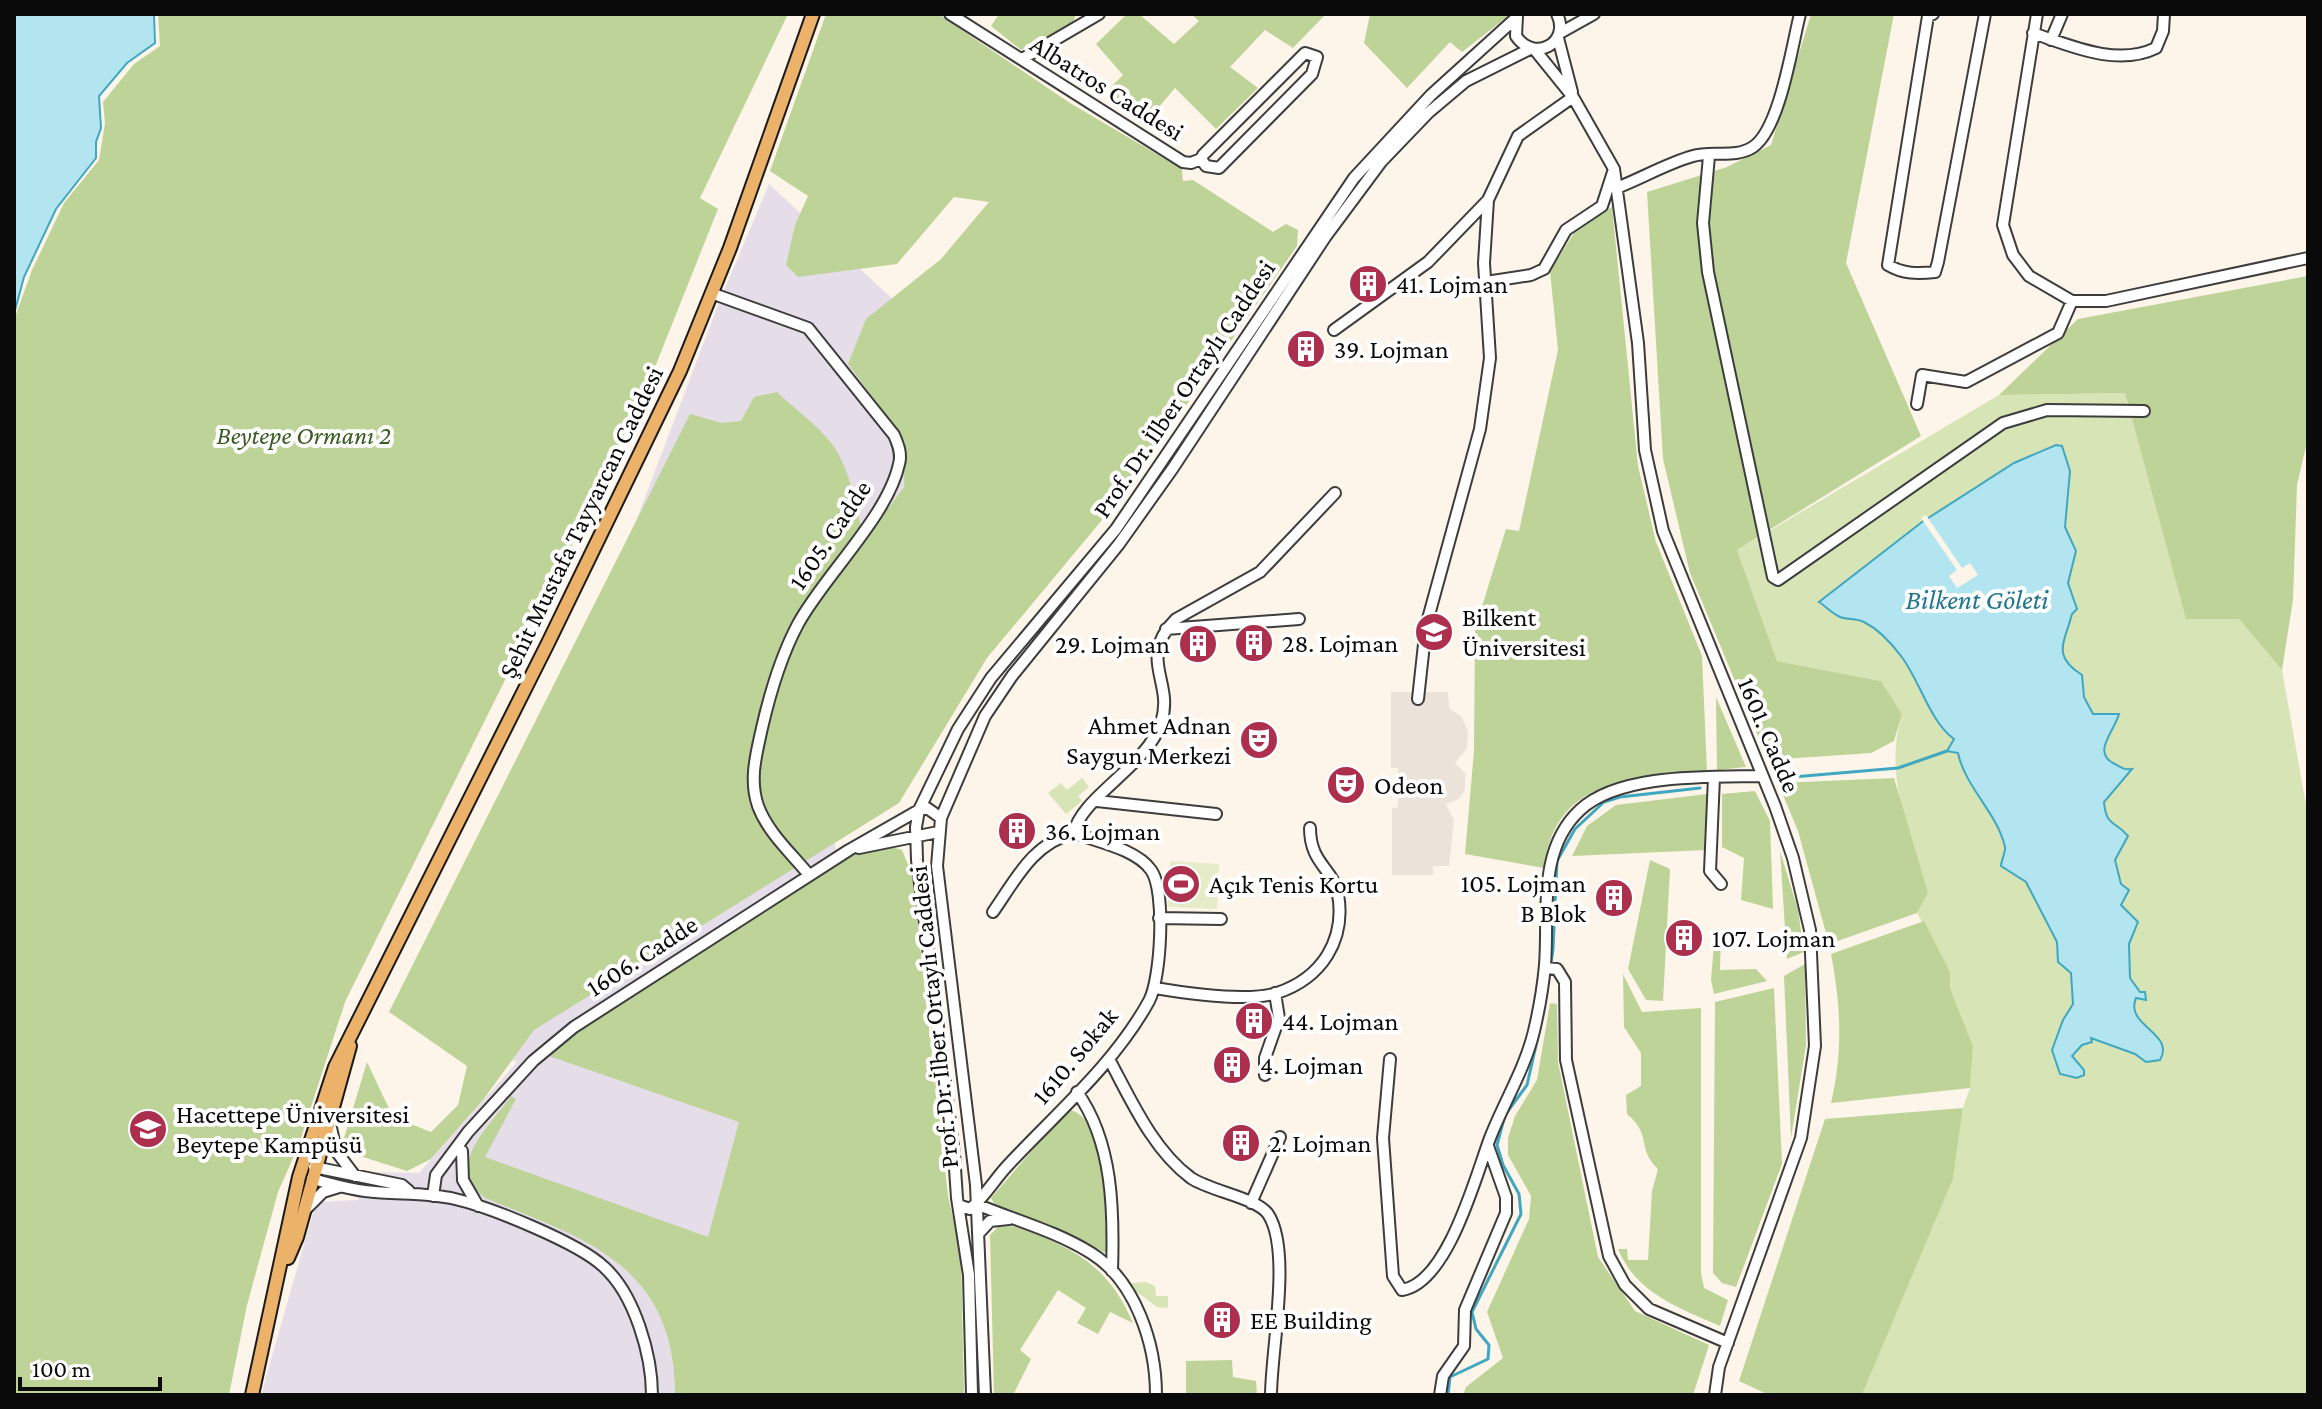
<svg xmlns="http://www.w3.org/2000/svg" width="2322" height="1409" viewBox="0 0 2322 1409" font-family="'Crimson Pro',serif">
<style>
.industrial{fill:#e5dee9}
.green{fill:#d7e4b6}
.forest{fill:#bed397}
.pitch{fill:#e6ecc7}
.plaza{fill:#ebe3da}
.water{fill:#b2e5f0;stroke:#40a7c0;stroke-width:2}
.pier{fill:#fdf5e9}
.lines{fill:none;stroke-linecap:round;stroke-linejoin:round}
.stream{stroke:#40a7c0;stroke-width:3}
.minor-casing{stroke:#3d3d3d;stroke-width:14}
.major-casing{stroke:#1b1b1b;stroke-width:16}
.minor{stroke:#fff;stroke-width:10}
.major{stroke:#ecb26a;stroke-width:12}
.labels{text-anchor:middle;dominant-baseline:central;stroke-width:8;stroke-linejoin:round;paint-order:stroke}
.street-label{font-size:26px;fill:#0a0a0a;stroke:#fff}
.poi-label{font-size:26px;fill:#0a0a0a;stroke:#fff;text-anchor:start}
.park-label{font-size:26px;font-style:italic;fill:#395b21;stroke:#fff}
.water-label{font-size:28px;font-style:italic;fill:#20758f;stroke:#fff}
</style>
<rect width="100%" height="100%" fill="#fdf5e9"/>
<path class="industrial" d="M769,184L899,305L933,429L829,821L844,882L689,1395H261L316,1202L358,1200L369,1172L419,1173L517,1062L470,1042L617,571L718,305Z"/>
<path class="green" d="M2125,393L2186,618L2239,619L2282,670L2308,816V1395H1862L1953,1179L1963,1108L1970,1088L1973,1046L1950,988V972L1917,913L1928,893C1910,832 1883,777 1902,714L1881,681L1777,661L1737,550L1999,395Z
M1082,778L1089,787L1078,796L1082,801L1066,814L1048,793L1061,783L1067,790Z
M1146,1282L1155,1286L1156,1296H1168V1308L1157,1307L1130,1287L1131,1283Z"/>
<path class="forest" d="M158,14H788L700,198L718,209L653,372L584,521L345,1002L298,1147L278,1192L247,1305L229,1395H14V320L32,270L64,203L99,160L105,123L103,102L134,64L160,46Z
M826,14H938L1070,103L1182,169L1183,181L1193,180L1273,232L1286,224L1298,230L1297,246L1127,490L987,658L899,803L534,1030L483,1100L431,1159L407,1171L360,1156L344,1138L367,1062L393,1117L431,1132L458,1105L467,1066L389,1012L690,414L722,423L741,421L754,397L777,392C795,410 816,423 832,444C851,470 857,511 864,541L904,487L905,442L848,364L866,319L941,259L989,202L954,197L897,264L798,277L786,265L795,225L808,196L770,171Z
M999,14H1076L1073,23L1021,50L991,26Z
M1127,14H1139L1174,44L1199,21L1191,14H1326L1293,48L1265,30L1230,67L1258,88L1216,129L1175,88L1147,121L1105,93L1123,75L1096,44Z
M1370,14H1507V17L1462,52L1450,42L1407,88L1364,43Z
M1811,14H1894L1846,263L1921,436L1737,550L1777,661L1881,681L1902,714L1894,741L1871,753L1768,760L1690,573L1663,459L1647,192L1727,167L1771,145Z
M1612,207L1638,466L1656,542L1702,656L1707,771C1634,779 1555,776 1544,868L1465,854L1474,751L1475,629L1506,529L1519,531L1558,350L1550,271L1574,233Z
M2308,276V438L2297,485L2293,600L2282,670L2239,619H2186L2125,393L1999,395L2078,319Z
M1716,697L1746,767L1717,770Z
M1894,778L1928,893L1917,913L1829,944L1798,831L1778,783Z
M1755,791L1770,821L1773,909L1741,900L1744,858L1722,847V794Z
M1707,794L1706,850L1572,856L1587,826L1616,805Z
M885,845L902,850L912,874L948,1196L961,1253L964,1395H675C675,1265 586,1239 485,1198C444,1165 488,1128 511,1096L516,1099L485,1157L708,1237L739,1122L549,1056L588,1025L850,853Z
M1780,851L1798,910L1804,952L1787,959Z
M1650,860L1670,869L1663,1001L1646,1000L1628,969Z
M1924,921L1950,972V988L1973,1046L1970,1088L1831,1103C1843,1053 1841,1005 1831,954Z
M1715,932L1721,934L1720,970L1756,969L1767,981L1714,994L1711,980Z
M1805,964L1806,1045L1791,1138L1784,976Z
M1623,974L1642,1012L1701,1008V1273L1704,1288L1728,1300L1720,1326C1679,1308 1636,1293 1618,1249H1627L1628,1260H1648L1652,1191L1658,1169C1636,1148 1653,1136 1627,1114L1626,1095L1641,1086V1053L1624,1027Z
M1774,988L1782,1164L1736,1287L1722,1283L1713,1273L1715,1002Z
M1550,1003L1557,1004L1558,1062L1598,1257L1635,1311L1709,1345L1693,1395H1463L1466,1387L1503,1358L1487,1312L1529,1219L1531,1196L1508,1155V1138L1515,1116L1537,1080Z
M1963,1108L1953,1179L1862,1395H1769L1739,1381L1825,1119Z
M1067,1110C1107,1110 1107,1223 1106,1253L995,1205L991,1198Z
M1017,1226C1073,1249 1108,1264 1133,1323L1110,1312L1098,1334L1077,1323L1086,1308L1058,1290L1020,1350L1031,1359L1013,1395H994L990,1235L998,1227Z
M1232,1360L1233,1377L1256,1381L1257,1395H1186V1361Z"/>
<path class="pitch" d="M1170,861L1219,864L1217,909L1168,907Z"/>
<path class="plaza" d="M1391,692H1448L1449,708L1462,717L1468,732L1467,748L1455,763L1465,773V790L1459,799L1446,804L1454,820L1449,866H1433V875H1392V808L1398,807V768H1391Z"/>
<path class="water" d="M14,14H154L155,43L127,63L99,96L101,128L96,142V158L56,209L24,277L14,314Z
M2056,445L2062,446L2070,471L2065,527L2076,551L2068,583L2077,609L2072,614C2064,644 2052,656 2082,675L2084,697L2093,714H2119C2114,732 2091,753 2115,764C2123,768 2123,770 2132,769L2104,802C2106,827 2116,821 2128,836L2115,860L2121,884L2129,890L2121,905L2138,922L2129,944L2130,978L2140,992H2145L2146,1000L2136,998C2124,1026 2176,1033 2160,1060L2146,1062L2135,1054L2091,1038L2092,1042L2082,1045L2072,1056L2084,1070V1075L2077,1078L2060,1074L2052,1050L2063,1020L2073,1004L2071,973L2058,962L2057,942L2026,882L2001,866C2001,861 2006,851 2005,847C1998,814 1965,787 1958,753L1947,751L1954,739C1930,722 1919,679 1901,656C1892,644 1878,629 1864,622C1856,618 1848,620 1840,617C1833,614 1825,606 1819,602L1922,522L2014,463Z"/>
<path class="pier" d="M1926,515L1962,568L1970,563L1978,575L1957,588L1949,576L1957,570L1921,518Z"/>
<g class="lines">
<path class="stream" d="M1781,778L1898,768L1947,751
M1545,1001L1553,950L1557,861L1575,829L1604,802L1620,797L1700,788
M1448,1395L1450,1377L1488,1359L1489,1345L1476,1329L1472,1312L1521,1214L1519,1194L1503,1165L1497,1145L1505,1115L1527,1085L1540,1028"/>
<g class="minor-casing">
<path id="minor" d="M950,14L1183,162L1191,163L1201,159
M1933,14L1928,16L1888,265C1903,274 1918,274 1935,272L1938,262L1985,14
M2037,14L2003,225L2013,255L2029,276L2072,301H2106L2308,258
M1517,16L1516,36C1534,63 1571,43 1557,14
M1560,33L1594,14
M2033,33C2071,46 2117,67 2156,48L2163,31L2164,14
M1558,38L1572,92
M2051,40L2062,14
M1535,50L1573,97L1614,169L1638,343L1645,450L1663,531L1775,806L1793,858L1810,930L1815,1046L1801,1138L1719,1367L1715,1395
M1305,53L1317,57L1312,74L1219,168L1206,166L1201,159L1203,155Z
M1022,59L1099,14
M1709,156L1703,223L1708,272L1773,577L1778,580L2003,423L2047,410L2144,411
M1619,187C1644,177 1668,163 1693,156C1712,150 1735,159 1753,147C1780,129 1792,45 1800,14
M1486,282L1531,275L1544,269L1566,230L1602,206L1614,169
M711,293L808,328L894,435C898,444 902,454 899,464C888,516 824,576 798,624C781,656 770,693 762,728C756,755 749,780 758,806C768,833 792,854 809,875
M1334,330L1428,262L1488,200L1518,136L1573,97
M1917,404L1922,375L1966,382L2058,333L2072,301
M1166,629L1299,619
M1418,699L1426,626L1480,429L1490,358L1484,263L1488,200
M1714,777L1710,871L1721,884
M1097,801L1216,814
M1074,833C1080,798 1147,766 1161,723C1175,681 1136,659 1176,619L1260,572L1335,493
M859,848L938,832
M993,912C1016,879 1033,843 1074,833
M1159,918L1221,919
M1545,968L1557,969L1565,982L1566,1060L1609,1256L1625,1285L1649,1309L1728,1343
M1155,988C1185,993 1248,1002 1277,993C1322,978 1346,940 1338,894C1333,868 1310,864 1310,828
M1109,1059C1131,1100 1153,1150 1191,1178C1210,1191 1257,1198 1268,1214C1292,1250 1271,1351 1271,1395
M1390,1059L1383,1138L1393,1276L1402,1290C1448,1283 1476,1175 1490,1138C1504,1102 1525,1069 1534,1031C1539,1010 1543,987 1545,965C1549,913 1537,850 1580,810C1619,773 1710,777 1761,776
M1265,1075V1058L1279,1018L1275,993
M1077,1092C1113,1142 1114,1211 1112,1271
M330,1123L336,1151L355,1176
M462,1151L463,1180L478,1206
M314,1167L402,1185L409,1191
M312,1179C329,1183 347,1189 365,1191C396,1195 425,1192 455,1199C490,1207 579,1243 604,1267C635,1295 652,1356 652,1395
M433,1196L436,1175L468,1132L533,1061L574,1027L849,850L919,810L927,808L941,818
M1251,1203L1280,1137
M976,1204C1014,1220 1056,1231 1091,1253C1136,1281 1156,1345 1156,1395
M958,1205L970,1209C985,1197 996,1177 1010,1163C1058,1112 1115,1063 1149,1001C1161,979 1166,891 1151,870C1136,849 1098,842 1074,833
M306,1209L323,1192L339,1187
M979,1233L990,1221L1009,1219
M972,1395L969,1275L957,1198L954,1154L917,860L916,827L919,810L958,729L991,678L1116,529L1354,178L1431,95L1516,18
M985,1395L976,1185L937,866L941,818L985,716L1012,676L1119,544L1173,468L1326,236L1381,162L1428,113L1466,81L1530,49
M1440,1395L1443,1376L1464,1346L1465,1310L1506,1213V1197L1488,1146"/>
</g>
<g class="major-casing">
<path id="major" d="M288,1258L297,1237L350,1046
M252,1395L299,1177L335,1067L548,643L680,371L730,248L813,14"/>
</g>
<use href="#minor" class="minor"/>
<use href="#major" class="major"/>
</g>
<defs>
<g id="building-disc" transform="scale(2)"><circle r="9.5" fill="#ad2f4e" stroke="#fff"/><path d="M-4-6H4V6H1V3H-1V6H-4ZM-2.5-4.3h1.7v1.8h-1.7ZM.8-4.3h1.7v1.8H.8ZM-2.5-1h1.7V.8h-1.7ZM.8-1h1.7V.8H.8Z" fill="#fff"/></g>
<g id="university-disc" transform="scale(2)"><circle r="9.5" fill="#ad2f4e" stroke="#fff"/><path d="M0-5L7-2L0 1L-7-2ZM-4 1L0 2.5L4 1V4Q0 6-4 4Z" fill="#fff"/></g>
<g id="theatre-disc" transform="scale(2)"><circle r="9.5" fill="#ad2f4e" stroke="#fff"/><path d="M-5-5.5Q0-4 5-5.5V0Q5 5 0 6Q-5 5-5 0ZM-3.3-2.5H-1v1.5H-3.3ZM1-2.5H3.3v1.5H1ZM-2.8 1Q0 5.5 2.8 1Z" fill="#fff"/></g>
<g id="stadium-disc" transform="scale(2)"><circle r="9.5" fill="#ad2f4e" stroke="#fff"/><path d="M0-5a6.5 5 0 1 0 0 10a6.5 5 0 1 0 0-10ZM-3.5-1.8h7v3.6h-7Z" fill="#fff"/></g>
</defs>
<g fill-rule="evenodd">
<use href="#building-disc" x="1368" y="284"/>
<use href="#building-disc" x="1306" y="349"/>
<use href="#university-disc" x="1434" y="632"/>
<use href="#building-disc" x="1254" y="643"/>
<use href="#building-disc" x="1198" y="644"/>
<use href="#theatre-disc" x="1259" y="740"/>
<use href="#theatre-disc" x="1346" y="785"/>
<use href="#building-disc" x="1017" y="831"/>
<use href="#stadium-disc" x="1181" y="884"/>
<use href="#building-disc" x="1614" y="898"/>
<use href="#building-disc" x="1684" y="938"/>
<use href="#building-disc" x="1254" y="1021"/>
<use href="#building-disc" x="1232" y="1065"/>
<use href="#university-disc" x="148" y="1129"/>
<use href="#building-disc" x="1241" y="1143"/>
<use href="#building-disc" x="1222" y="1320"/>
</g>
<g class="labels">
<g class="street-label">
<text transform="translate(1107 88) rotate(32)">Albatros Caddesi</text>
<text transform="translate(1184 389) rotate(-56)">Prof. Dr. İlber Ortaylı Caddesi</text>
<text transform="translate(581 522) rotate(-64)">Şehit Mustafa Tayyarcan Caddesi</text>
<text transform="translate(830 535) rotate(-56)">1605. Cadde</text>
<text transform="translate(1769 735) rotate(67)">1601. Cadde</text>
<text transform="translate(642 956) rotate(-33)">1606. Cadde</text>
<text transform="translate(934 1017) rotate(-96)">Prof. Dr. İlber Ortaylı Caddesi</text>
<text transform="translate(1075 1056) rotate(-50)">1610. Sokak</text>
</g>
<g class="poi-label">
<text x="1396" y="284">41. Lojman</text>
<text x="1334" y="349">39. Lojman</text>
<text x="1462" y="617">Bilkent<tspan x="1462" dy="30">Üniversitesi</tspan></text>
<text x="1282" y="643">28. Lojman</text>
<text x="1170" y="644" text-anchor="end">29. Lojman</text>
<text x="1231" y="725" text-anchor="end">Ahmet Adnan<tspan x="1231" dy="30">Saygun Merkezi</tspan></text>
<text x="1374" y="785">Odeon</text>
<text x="1045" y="831">36. Lojman</text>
<text x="1586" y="883" text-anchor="end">105. Lojman<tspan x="1586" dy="30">B Blok</tspan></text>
<text x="1209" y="884">Açık Tenis Kortu</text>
<text x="1712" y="938">107. Lojman</text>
<text x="1282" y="1021">44. Lojman</text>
<text x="1260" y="1065">4. Lojman</text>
<text x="176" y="1114">Hacettepe Üniversitesi<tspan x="176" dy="30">Beytepe Kampüsü</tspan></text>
<text x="1269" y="1143">2. Lojman</text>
<text x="1250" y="1320">EE Building</text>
</g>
<g class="park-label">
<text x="304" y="435">Beytepe Ormanı 2</text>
</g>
<g class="water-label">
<text x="1977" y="599">Bilkent Göleti</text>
</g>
</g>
<rect width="2322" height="1409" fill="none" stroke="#0a0a0a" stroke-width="32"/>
<path d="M20 1377v12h140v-12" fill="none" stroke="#0a0a0a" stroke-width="4"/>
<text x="32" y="1377" font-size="24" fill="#0a0a0a" stroke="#ffffff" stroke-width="6" paint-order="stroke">100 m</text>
</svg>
